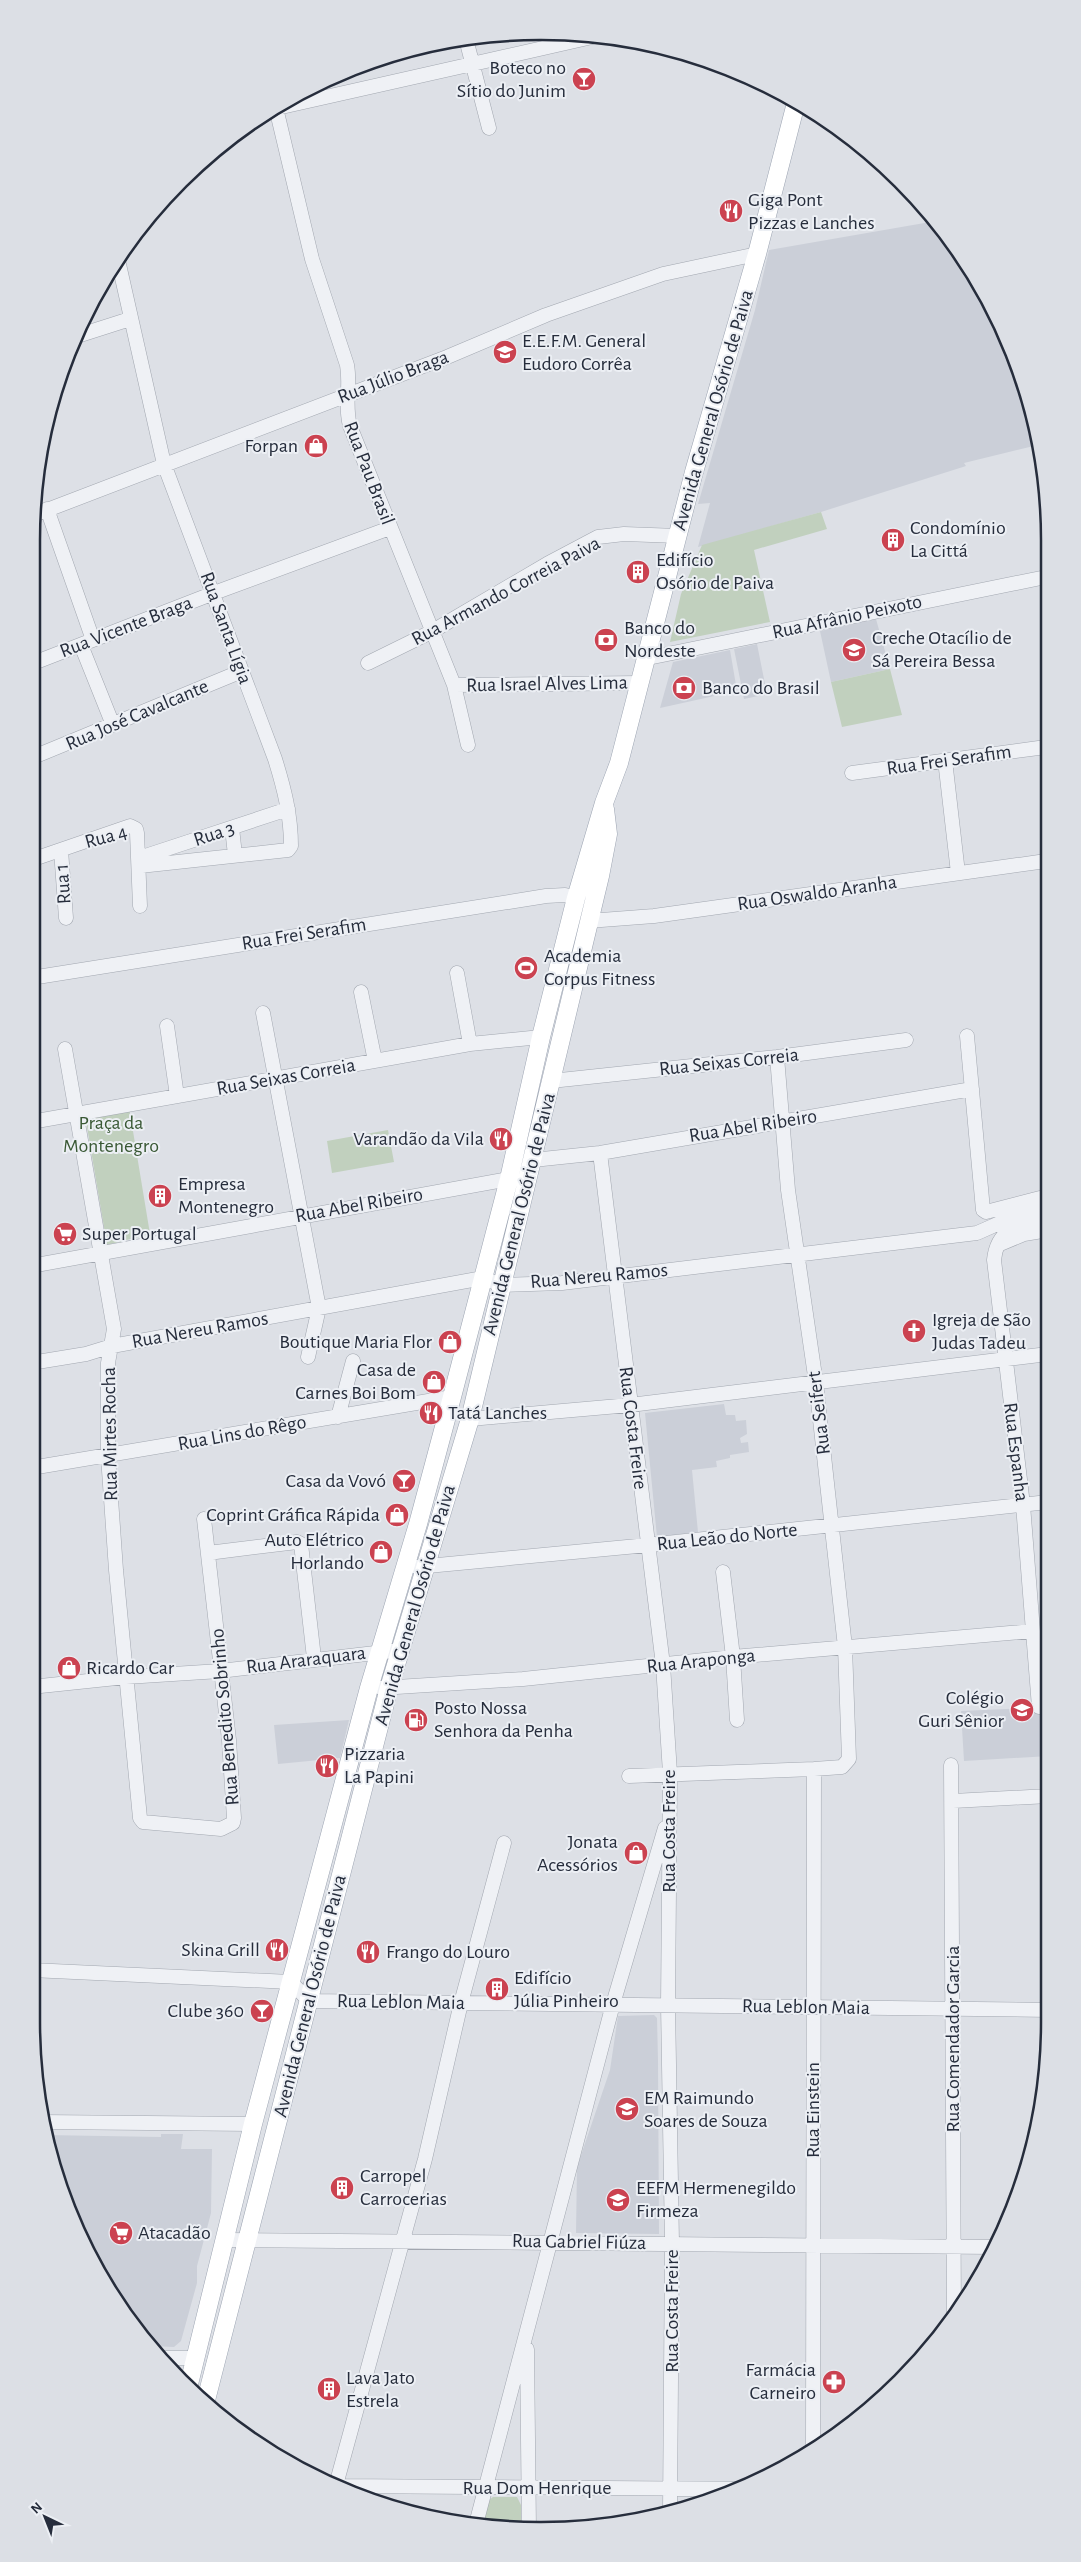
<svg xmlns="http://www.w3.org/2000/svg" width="1081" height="2562" viewBox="0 0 1081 2562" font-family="'Alegreya Sans',sans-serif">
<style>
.built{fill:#cbcfd8}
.green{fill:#c1d0be}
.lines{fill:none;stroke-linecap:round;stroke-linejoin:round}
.minor-casing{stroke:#a2a7b0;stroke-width:15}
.major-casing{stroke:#9ca4b2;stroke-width:19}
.minor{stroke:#eff1f5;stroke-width:14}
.major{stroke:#fff;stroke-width:18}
.labels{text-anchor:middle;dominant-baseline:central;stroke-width:4;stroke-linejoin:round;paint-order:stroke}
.poi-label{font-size:20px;fill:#262d3c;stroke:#eceff4;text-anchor:start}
.street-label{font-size:20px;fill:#262d3c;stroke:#eceff4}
.park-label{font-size:20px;fill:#395834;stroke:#eceff4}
.rim{fill:none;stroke:#262d3c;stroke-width:2.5}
</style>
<rect width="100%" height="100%" fill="#dde0e6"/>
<path class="built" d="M936,221L964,258L1011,345L1038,445L964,463L966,466L821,512L698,547L710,503L698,504L755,310L769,250Z
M876,619L890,669L831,682L820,631Z
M757,644L767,694L744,699L734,649Z
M730,650L737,691L660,708L673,662Z
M724,1404L726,1415H735L736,1421L746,1420L747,1434L740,1438L741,1443L748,1442L749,1452L730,1455V1458L716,1461L717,1467L692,1470L698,1532L657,1537L645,1413Z
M1049,1657V1756L964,1761L961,1711L1048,1707L1044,1658Z
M349,1720L340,1758L278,1764L274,1725Z
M654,2015L657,2018L658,2060L659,2234L576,2233L577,2167L610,2070L618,2016Z
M161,2134H183L181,2149H212L211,2213L197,2266V2283L181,2341L174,2347L150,2346L99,2276L58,2185L45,2135L161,2137Z"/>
<path class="green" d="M821,512L827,529L754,550L770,622L670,642L681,594L702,545Z
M890,669L902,715L842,727L831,682Z
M129,1107L150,1234L107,1245L85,1115Z
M388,1130L394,1162L332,1173L327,1141Z
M493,2497H517L521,2505V2525H482L489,2500Z"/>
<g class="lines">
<g class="minor-casing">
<path id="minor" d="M466,39L489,128
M276,108L312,259L347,365C351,387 344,403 350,426L454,685L468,745
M277,108L601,35
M118,260L164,464L275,759C284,788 291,815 291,846L288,850L140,866
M77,336L130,319
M47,509L93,640
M34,515L447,357L546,315L663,274L757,254
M81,645L113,725
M648,658L1046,577
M368,663L431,632L547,564L598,537L624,534L678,536
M31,664L214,593L390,528
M454,685L640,683
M31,758L242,671
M945,760L958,873
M852,773L1046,747
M232,828L235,855
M61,850L66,918
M139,858L288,809
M31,860L130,826L136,829L137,833L140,906
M588,921L654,916L1046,861
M457,973L470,1044
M31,978L546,896L565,895L576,898
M361,992L375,1061
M263,1013L319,1308L308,1357
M167,1026L177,1096
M967,1036L983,1210L986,1212L1040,1198
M65,1049L114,1329L108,1363V1456L116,1570L140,1818L143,1822L221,1829L233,1823L234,1818L229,1740L204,1519
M551,1081L777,1057L906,1040
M31,1122L470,1044L541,1037
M600,1153L663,1665L670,1773L668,2005L672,2243L670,2513
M533,1160L600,1153L972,1089
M1000,1244L1024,1234L1048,1230
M31,1266L509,1179
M31,1363L86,1354L112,1346L483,1278L501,1285L562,1283L977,1233L1047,1202
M338,1417L353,1361
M470,1419L630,1405L1048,1354
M31,1468L452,1397
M208,1553L297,1542L301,1544L314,1658
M417,1567L648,1545L1048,1502
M723,1572L733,1657L737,1720
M31,1687L126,1677L220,1671L401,1650
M381,1688L523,1679L733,1657L1033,1631
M1039,1707L1023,1505L994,1260C997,1228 1021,1223 1047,1215
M951,1765L954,2314
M629,1776L814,1769L842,1767L849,1759L845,1647L816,1383L788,1190L777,1057
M953,1801L1049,1796
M31,1970L291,1982L309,2001L1050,2010
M41,2122L253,2124
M224,2240L995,2247
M527,2349L529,2530
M158,2358H195
M813,2450L814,1769
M336,2485L425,2159L461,2003L504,1843
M338,2486L736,2489
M476,2524L613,2004L665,1828"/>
</g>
<g class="major-casing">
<path id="major" d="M188,2388L253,2124L369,1688L418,1524L452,1397L509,1179L541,1037L576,898L604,803L619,763L694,472L757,254L796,103
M205,2404L389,1688L470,1419L600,876L608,834L605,809"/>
</g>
<use href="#minor" class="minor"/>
<use href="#major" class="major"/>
</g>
<defs>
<g id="bar-disc" transform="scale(1.25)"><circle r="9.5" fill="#cb4250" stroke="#eceff4"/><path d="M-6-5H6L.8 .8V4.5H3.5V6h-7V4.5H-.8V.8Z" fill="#fff"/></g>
<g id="restaurant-disc" transform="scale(1.25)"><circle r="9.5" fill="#cb4250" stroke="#eceff4"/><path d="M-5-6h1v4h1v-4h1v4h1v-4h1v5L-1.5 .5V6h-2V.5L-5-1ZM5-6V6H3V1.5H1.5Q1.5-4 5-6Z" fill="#fff"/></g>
<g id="school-disc" transform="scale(1.25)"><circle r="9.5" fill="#cb4250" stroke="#eceff4"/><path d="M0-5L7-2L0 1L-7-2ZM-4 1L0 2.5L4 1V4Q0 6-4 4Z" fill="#fff"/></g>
<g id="shop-disc" transform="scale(1.25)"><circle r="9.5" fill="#cb4250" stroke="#eceff4"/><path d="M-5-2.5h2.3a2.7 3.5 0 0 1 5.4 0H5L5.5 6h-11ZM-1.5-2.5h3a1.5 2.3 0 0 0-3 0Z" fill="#fff"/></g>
<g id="building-disc" transform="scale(1.25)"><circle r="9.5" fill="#cb4250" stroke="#eceff4"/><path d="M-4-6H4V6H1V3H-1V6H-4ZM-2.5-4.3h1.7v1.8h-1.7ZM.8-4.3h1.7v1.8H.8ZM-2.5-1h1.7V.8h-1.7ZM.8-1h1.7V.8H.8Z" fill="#fff"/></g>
<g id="bank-disc" transform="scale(1.25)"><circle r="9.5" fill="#cb4250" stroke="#eceff4"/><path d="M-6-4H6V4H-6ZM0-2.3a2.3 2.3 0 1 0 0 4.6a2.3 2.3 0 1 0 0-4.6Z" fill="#fff"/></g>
<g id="stadium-disc" transform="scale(1.25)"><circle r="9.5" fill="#cb4250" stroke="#eceff4"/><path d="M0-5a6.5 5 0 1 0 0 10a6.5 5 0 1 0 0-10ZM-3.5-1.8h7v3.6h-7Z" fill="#fff"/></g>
<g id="supermarket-disc" transform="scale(1.25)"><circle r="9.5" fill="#cb4250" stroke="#eceff4"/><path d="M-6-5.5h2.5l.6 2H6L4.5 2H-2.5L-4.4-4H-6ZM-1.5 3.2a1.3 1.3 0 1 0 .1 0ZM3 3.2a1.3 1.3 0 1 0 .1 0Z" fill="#fff"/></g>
<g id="church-disc" transform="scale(1.25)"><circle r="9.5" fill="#cb4250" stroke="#eceff4"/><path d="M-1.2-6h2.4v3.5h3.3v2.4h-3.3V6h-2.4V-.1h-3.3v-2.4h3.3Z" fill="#fff"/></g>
<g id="fuel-disc" transform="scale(1.25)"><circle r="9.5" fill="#cb4250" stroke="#eceff4"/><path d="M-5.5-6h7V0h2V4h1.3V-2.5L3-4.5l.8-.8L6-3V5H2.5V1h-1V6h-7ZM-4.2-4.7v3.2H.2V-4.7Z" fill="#fff"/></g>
<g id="pharmacy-disc" transform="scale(1.25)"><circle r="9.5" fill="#cb4250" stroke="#eceff4"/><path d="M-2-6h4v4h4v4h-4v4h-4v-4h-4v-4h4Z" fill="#fff"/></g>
</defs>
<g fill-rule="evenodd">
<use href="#bar-disc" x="584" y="79"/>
<use href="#restaurant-disc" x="731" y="211"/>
<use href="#school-disc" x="505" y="352"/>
<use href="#shop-disc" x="316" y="446"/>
<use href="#building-disc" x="893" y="540"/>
<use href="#building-disc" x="638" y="572"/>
<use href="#bank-disc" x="606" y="640"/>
<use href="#school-disc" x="854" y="650"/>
<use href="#bank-disc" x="684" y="688"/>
<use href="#stadium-disc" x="526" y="968"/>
<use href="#restaurant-disc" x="501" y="1139"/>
<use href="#building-disc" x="160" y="1196"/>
<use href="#supermarket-disc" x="65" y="1234"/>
<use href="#church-disc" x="914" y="1331"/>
<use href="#shop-disc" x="450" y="1342"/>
<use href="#shop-disc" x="434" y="1382"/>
<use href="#restaurant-disc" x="431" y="1413"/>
<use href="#bar-disc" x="404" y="1481"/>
<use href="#shop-disc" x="397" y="1515"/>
<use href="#shop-disc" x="381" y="1552"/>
<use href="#shop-disc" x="69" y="1668"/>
<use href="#school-disc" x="1022" y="1710"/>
<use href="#fuel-disc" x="416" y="1720"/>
<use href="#restaurant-disc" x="327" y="1766"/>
<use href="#shop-disc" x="636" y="1853"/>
<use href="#restaurant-disc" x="277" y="1950"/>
<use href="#restaurant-disc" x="368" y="1952"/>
<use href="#building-disc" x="497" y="1989"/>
<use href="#bar-disc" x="262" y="2011"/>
<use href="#school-disc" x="627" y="2109"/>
<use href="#building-disc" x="342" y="2188"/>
<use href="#school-disc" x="618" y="2200"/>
<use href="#supermarket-disc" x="121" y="2233"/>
<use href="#pharmacy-disc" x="834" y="2382"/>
<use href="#building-disc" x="329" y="2389"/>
</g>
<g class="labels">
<g class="poi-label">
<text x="566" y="68" text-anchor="end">Boteco no<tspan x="566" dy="23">Sítio do Junim</tspan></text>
<text x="748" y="200">Giga Pont<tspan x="748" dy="23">Pizzas e Lanches</tspan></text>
<text x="522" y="341">E.E.F.M. General<tspan x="522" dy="23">Eudoro Corrêa</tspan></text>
<text x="298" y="446" text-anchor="end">Forpan</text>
<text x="910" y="528">Condomínio<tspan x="910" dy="23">La Cittá</tspan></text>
<text x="656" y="560">Edifício<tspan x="656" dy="23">Osório de Paiva</tspan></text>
<text x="624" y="628">Banco do<tspan x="624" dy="23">Nordeste</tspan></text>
<text x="872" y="638">Creche Otacílio de<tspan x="872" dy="23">Sá Pereira Bessa</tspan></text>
<text x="702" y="688">Banco do Brasil</text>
<text x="544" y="956">Academia<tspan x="544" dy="23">Corpus Fitness</tspan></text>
<text x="484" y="1139" text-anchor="end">Varandão da Vila</text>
<text x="178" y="1184">Empresa<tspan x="178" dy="23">Montenegro</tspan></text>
<text x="82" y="1234">Super Portugal</text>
<text x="932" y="1320">Igreja de São<tspan x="932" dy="23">Judas Tadeu</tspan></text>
<text x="432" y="1342" text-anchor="end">Boutique Maria Flor</text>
<text x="416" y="1370" text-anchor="end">Casa de<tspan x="416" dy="23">Carnes Boi Bom</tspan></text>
<text x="448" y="1413">Tatá Lanches</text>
<text x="386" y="1481" text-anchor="end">Casa da Vovó</text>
<text x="380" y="1515" text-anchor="end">Coprint Gráfica Rápida</text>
<text x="364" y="1540" text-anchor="end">Auto Elétrico<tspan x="364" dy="23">Horlando</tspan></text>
<text x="86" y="1668">Ricardo Car</text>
<text x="1004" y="1698" text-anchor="end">Colégio<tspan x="1004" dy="23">Guri Sênior</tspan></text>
<text x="434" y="1708">Posto Nossa<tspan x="434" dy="23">Senhora da Penha</tspan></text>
<text x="344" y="1754">Pizzaria<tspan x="344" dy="23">La Papini</tspan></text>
<text x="618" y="1842" text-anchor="end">Jonata<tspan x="618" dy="23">Acessórios</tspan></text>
<text x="260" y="1950" text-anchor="end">Skina Grill</text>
<text x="386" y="1952">Frango do Louro</text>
<text x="514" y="1978">Edifício<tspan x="514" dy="23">Júlia Pinheiro</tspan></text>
<text x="244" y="2011" text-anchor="end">Clube 360</text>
<text x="644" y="2098">EM Raimundo<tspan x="644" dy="23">Soares de Souza</tspan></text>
<text x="360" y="2176">Carropel<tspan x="360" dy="23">Carrocerias</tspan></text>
<text x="636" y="2188">EEFM Hermenegildo<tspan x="636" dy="23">Firmeza</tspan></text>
<text x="138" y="2233">Atacadão</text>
<text x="816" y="2370" text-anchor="end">Farmácia<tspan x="816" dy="23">Carneiro</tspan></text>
<text x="346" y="2378">Lava Jato<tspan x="346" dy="23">Estrela</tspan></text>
</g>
<g class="street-label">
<text transform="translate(393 377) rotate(-21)">Rua Júlio Braga</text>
<text transform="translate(713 410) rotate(-74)">Avenida General Osório de Paiva</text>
<text transform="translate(369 473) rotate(69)">Rua Pau Brasil</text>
<text transform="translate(506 591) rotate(-28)">Rua Armando Correia Paiva</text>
<text transform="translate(847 617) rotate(-12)">Rua Afrânio Peixoto</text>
<text transform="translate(126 627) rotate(-21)">Rua Vicente Braga</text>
<text transform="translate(226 628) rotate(70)">Rua Santa Lígia</text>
<text transform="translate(547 684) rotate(-1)">Rua Israel Alves Lima</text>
<text transform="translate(137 715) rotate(-23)">Rua José Cavalcante</text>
<text transform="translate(949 760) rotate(-8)">Rua Frei Serafim</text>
<text transform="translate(214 834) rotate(-18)">Rua 3</text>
<text transform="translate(106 837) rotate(-15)">Rua 4</text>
<text transform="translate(63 884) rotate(-94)">Rua 1</text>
<text transform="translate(817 893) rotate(-8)">Rua Oswaldo Aranha</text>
<text transform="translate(304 934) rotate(-9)">Rua Frei Serafim</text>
<text transform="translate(729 1062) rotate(-6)">Rua Seixas Correia</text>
<text transform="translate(286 1077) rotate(-10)">Rua Seixas Correia</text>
<text transform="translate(753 1126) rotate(-9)">Rua Abel Ribeiro</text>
<text transform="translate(359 1205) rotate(-10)">Rua Abel Ribeiro</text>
<text transform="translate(519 1214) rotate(-76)">Avenida General Osório de Paiva</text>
<text transform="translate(599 1276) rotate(-5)">Rua Nereu Ramos</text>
<text transform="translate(200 1330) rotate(-10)">Rua Nereu Ramos</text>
<text transform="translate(819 1413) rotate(-97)">Rua Seifert</text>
<text transform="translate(633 1428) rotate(83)">Rua Costa Freire</text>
<text transform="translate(242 1433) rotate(-10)">Rua Lins do Rêgo</text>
<text transform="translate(110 1434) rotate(-91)">Rua Mirtes Rocha</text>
<text transform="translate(1016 1452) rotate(83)">Rua Espanha</text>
<text transform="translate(727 1537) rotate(-6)">Rua Leão do Norte</text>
<text transform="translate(415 1605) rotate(-74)">Avenida General Osório de Paiva</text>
<text transform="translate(306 1660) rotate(-7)">Rua Araraquara</text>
<text transform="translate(701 1661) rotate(-6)">Rua Araponga</text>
<text transform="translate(225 1717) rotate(-95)">Rua Benedito Sobrinho</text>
<text transform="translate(669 1831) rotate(-90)">Rua Costa Freire</text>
<text transform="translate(310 1996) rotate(-76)">Avenida General Osório de Paiva</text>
<text transform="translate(401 2002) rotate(1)">Rua Leblon Maia</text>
<text transform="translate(806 2007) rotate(1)">Rua Leblon Maia</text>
<text transform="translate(953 2039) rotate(-90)">Rua Comendador Garcia</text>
<text transform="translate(813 2110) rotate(-90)">Rua Einstein</text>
<text transform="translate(579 2242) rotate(1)">Rua Gabriel Fiúza</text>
<text transform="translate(672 2311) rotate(-90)">Rua Costa Freire</text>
<text x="537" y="2488">Rua Dom Henrique</text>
</g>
<g class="park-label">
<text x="111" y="1123">Praça da<tspan x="111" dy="23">Montenegro</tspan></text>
</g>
</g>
<path d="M0 0H1081V2562H0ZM540 40H541A500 500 0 0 1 1041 540V2022A500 500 0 0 1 541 2522H540A500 500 0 0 1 40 2022V540A500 500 0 0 1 540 40Z" fill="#dcdfe5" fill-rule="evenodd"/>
<path class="rim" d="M540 40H541A500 500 0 0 1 1041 540V2022A500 500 0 0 1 541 2522H540A500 500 0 0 1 40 2022V540A500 500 0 0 1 540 40Z"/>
<g transform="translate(45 2517) rotate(317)" stroke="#eceff4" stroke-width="4" paint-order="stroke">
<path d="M0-4L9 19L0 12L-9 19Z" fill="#262d3c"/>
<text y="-8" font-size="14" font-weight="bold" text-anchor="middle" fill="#262d3c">N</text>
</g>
</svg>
